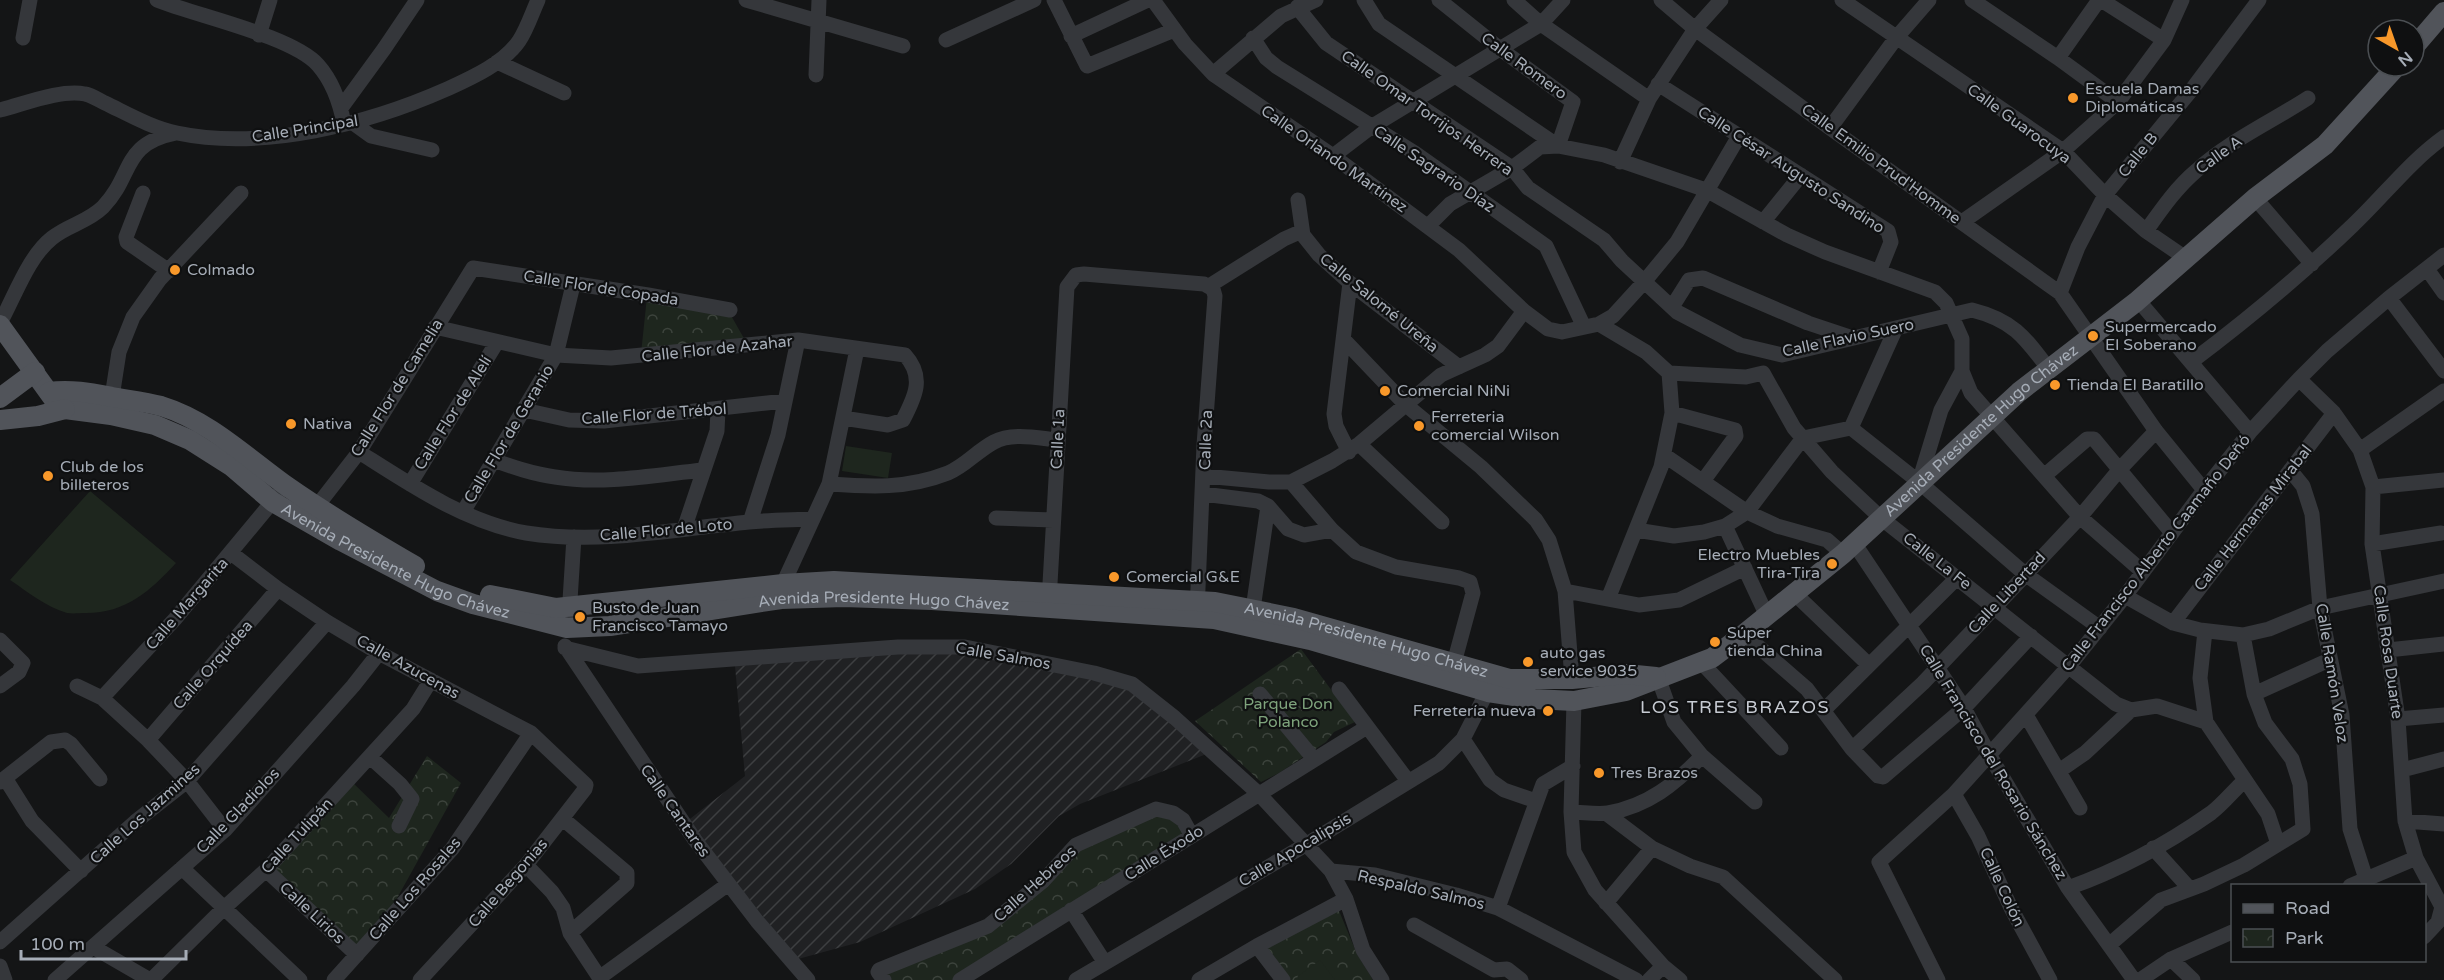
<svg xmlns="http://www.w3.org/2000/svg" width="2444" height="980" viewBox="0 0 2444 980" font-family="'Varela Round',sans-serif">
<style>
.industrial{fill:url(#industrial-furrows)}
.park{fill:url(#park-crowns)}
.garden{fill:#1e261e}
.lines{fill:none;stroke-linecap:round;stroke-linejoin:round}
.minor{stroke:#35373b;stroke-width:15}
.major{stroke:#51545a;stroke-width:20}
.poi-dot{fill:#f8982a;stroke:#0f1011;stroke-width:2}
.labels{text-anchor:middle;dominant-baseline:central;stroke-width:4.5;stroke-linejoin:round;paint-order:stroke}
.street-label{font-size:16px;fill:#a6adb7;stroke:#0f1011}
.poi-label{font-size:16px;fill:#a6adb7;stroke:#0f1011;text-anchor:start}
.park-label{font-size:16px;fill:#7ea37c;stroke:#0f1011}
.neighbourhood-label{font-size:18px;letter-spacing:1.5px;fill:#c7cbd3;stroke:#0f1011}
</style>
<defs>
<pattern id="industrial-furrows" width="10" height="10" patternUnits="userSpaceOnUse" patternTransform="scale(1.5)"><rect width="10" height="10" fill="#202123"/><path d="M-1 1l2-2M0 10L10 0M9 11l2-2" fill="none" stroke="#3d3f41"/></pattern>
<pattern id="park-crowns" width="20" height="18" patternUnits="userSpaceOnUse" patternTransform="scale(1.5)"><rect width="20" height="18" fill="#1e261e"/><path d="M2 6a3 3 0 1 1 6 0M12 15a3 3 0 1 1 6 0" fill="none" stroke="#3c433c"/></pattern>
</defs>
<rect width="100%" height="100%" fill="#141516"/>
<path class="industrial" d="M966,651L1130,687L1209,753L1080,804L1059,816L1011,864L975,889L860,942L798,959L686,822L745,776L735,666L898,653Z"/>
<path class="park" d="M647,297L729,312L746,342L641,354Z
M1301,649L1355,722L1334,732L1326,742L1279,773L1261,782L1195,721Z
M427,756L461,783L381,927L358,953L270,871L352,782L389,818Z
M1157,812L1172,815L1189,835L956,980H885L879,972L989,928L1078,847Z
M1337,906L1357,954L1373,980H1286L1262,947Z"/>
<path class="garden" d="M846,446L892,453L888,478L842,471Z
M90,491L176,563C150,591 126,613 86,613C80,613 73,614 67,613C46,607 28,592 10,580Z
M1320,960L1335,980H1300L1297,977Z"/>
<g class="lines">
<path class="minor" d="M157,0C197,16 292,36 318,65C333,82 340,103 344,124
M746,0L903,46
M1054,0L1087,66L1174,30
M1153,0L1185,44L1213,74L1333,156L1459,250L1524,311
M1364,0L1379,24L1558,146L1604,155L1706,190L1787,235L1825,252L1935,292L1946,303L1962,339V371L1971,393L2080,517L2143,572
M1514,0L1541,24L1649,99
M1661,0L1695,29L1830,128L2060,293L2156,431L2204,490
M1842,0L2063,151L2105,195L2146,231L2187,259
M1972,0L2058,58L2118,102
M2101,0L2164,40
M1297,7L1326,43L1512,168L1528,188L1604,240L1622,261L1677,312L1740,345L1782,355L1972,310C2012,320 2024,336 2048,368
M259,35L270,0
M1071,36L1148,0
M23,38L30,0
M1253,38L1266,58L1277,67L1415,153L1546,246L1584,327
M946,40L1034,0
M2058,58L2099,0
M497,62L564,93
M1213,74L1281,16L1316,0
M816,75L819,0
M1658,84L1888,231L1891,242L1879,272
M341,108L384,49L417,0
M0,110C24,104 61,89 85,94C91,95 99,100 105,103C128,114 152,128 177,133C263,151 368,124 447,89C471,78 503,64 519,41C527,29 532,13 538,0
M353,123L371,136L432,150
M1830,128L1896,38L1929,0
M1333,156L1371,127L1541,24L1563,0
M1620,162L1649,99L1695,29L1721,0
M143,193L126,237L127,242L169,271
M2255,198L2312,264
M1298,200L1303,235L1319,255L1350,283L1459,367
M1763,222L1801,175
M1962,222L2063,151L2118,102L2164,40L2182,0
M1428,226L1450,204L1512,168L1540,147L1558,146L1573,102L1499,48L1439,0
M2146,231C2161,210 2176,188 2196,171C2229,141 2271,122 2308,98
M2427,269L2444,293
M1209,286L1284,239L1302,231
M2060,293L2078,247L2105,195L2193,88L2259,0
M2389,298L2444,371
M2138,300L2250,432
M1672,307L1689,280L1703,278L1808,323L1850,337
M0,323C15,296 28,257 52,238C68,225 88,222 103,207C134,175 121,144 176,133
M1599,324L1646,352L1669,373L1672,413L1661,467L1608,599
M435,327L556,355L611,358L798,340L905,355C925,377 915,397 903,420L888,425L843,418
M1345,341L1406,405L1481,467L1536,520L1549,540L1565,591L1572,679
M2191,362C2247,320 2301,275 2352,226C2383,197 2409,162 2444,137
M1669,373L1746,377L1763,373L1794,428L1832,472L1881,518L2116,704L2131,710L2157,706L2206,722
M2299,379L2334,413L2360,450L2373,487L2372,544L2398,719L2405,821L2416,858L2442,907L2438,922L2424,937
M112,397L119,352L133,317L160,279L241,193
M524,410L569,420L604,421L785,401
M1672,413L1735,430L1736,436L1703,481
M1851,428L1919,482L2025,574L2100,628
M1359,444L1442,522
M2360,450L2444,391
M359,452C411,485 465,522 526,533C601,545 675,529 749,522C770,520 792,520 813,519
M1349,452L1336,426L1334,414L1350,283
M1664,455L1747,512L1777,526L1827,540L1843,554
M493,460C513,467 533,474 555,477C603,485 655,475 703,470
M2290,470L2303,486L2312,514L2320,608L2342,715L2350,829L2366,879
M1204,476L1269,482H1291L1332,461L1359,444L1441,375L1485,355L1498,346L1524,311L1548,329L1562,332L1599,324L1613,316L1644,282L1677,242L1739,136
M2044,476L2087,439H2094L2172,533
M1291,482L1332,530L1356,552L1396,567L1459,578L1470,582L1473,593L1454,663
M1919,482L1941,410L1962,371
M410,484L497,342
M829,484C871,487 907,489 948,473C965,466 977,451 994,442C1012,432 1038,438 1057,440
M2373,487L2444,480
M1203,494L1258,501L1268,506L1288,529L1304,535L1332,530
M317,506L359,452L473,268L648,295L730,310
M463,512L556,355L573,285
M996,518L1053,520
M750,522L778,435L798,340
M1725,526L1767,616
M684,529L717,431L718,410
M1636,530L1674,536L1704,532L1725,526L1747,512L1803,438L1851,428L1896,328
M1854,543L1964,708L1990,756L2068,888L2134,980
M2372,544L2441,533
M231,553L278,589L327,622L379,653L531,733L586,785L585,789L526,865L420,980
M1565,591L1639,605L1679,600L1745,568
M782,593L783,584L829,484L857,349
M1794,593L1869,665
M2125,596L2173,623L2200,630L2243,635L2269,629L2320,608L2444,581
M1049,601L1067,287L1076,275L1084,274L1204,284L1213,289L1215,296L1204,445L1197,612
M1253,609L1268,506
M569,616L574,537
M2173,623L2334,413
M2205,631L2200,678L2206,722L2268,814L2278,844
M1744,634L1807,689L1852,749L1878,776L1883,777L1964,708L2031,636
M0,640L23,663L19,672L0,686
M565,646L695,840L757,921L808,980
M565,648L638,666L898,647H965L1094,673L1132,684L1175,718L1259,794L1331,871L1346,899L1363,950L1382,980
M2388,650L2444,644
M1701,662L1781,748
M1658,677L1674,722L1702,756L1755,802
M77,686L102,698L148,740L187,781L225,830
M1339,689L1408,781
M1260,694L1314,759
M2254,694L2329,660
M102,698L175,619L278,495
M1574,701L1571,812L1574,852L1595,890L1663,966L1680,980
M1824,710L1958,577
M2026,715L2080,808
M2398,719L2444,715
M1463,739L1490,780L1504,790L1536,801
M148,740L278,589
M1852,749L1923,683L1995,607L2080,517L2120,469L2156,431
M370,757L400,784L412,799L399,826
M2402,770L2444,759
M2059,771L2085,753L2131,710
M5,778L32,821L81,871
M0,782L51,742L65,740L71,744L100,779
M1954,794L1978,836L2011,908L2050,980
M1571,812C1582,812 1597,815 1608,813C1648,806 1675,784 1702,756
M1607,814L1652,848L1690,866L1723,877L1835,980
M563,819L627,873V883L570,933
M2405,821L2444,824
M2153,848L2190,889
M526,865L552,892L563,908L570,933L601,980
M182,868L300,980
M266,870L357,955
M1331,871L1375,875L1456,895L1498,908L1636,980
M2350,886L2416,858
M2068,888C2119,870 2167,844 2211,813C2223,804 2233,791 2244,781
M1606,903L1652,848
M1498,908L1543,784L1573,766
M1071,910L1105,963
M1414,925L1494,970L1507,969L1521,980
M0,942L135,822L187,781L327,622
M2109,945L2161,900L2204,884L2244,865L2303,829L2300,784L2292,759L2265,723L2254,694L2243,635
M1257,946L1283,980
M93,947L150,980
M2171,959L2193,980
M0,966L5,980
M599,978L727,885
M55,980L225,830L353,686L379,653
M151,980L224,908L266,870L413,709L431,680
M334,980L452,849L531,733
M884,980L878,972L879,970L988,926L1043,881L1076,845L1156,809L1173,813L1183,820L1192,836
M960,980L1367,727
M1076,980L1307,844L1439,763L1463,739L1491,684
M1199,980L1257,946L1346,899
M1649,980L1663,966
M1938,980L1879,862L1954,794L2069,666L2125,596L2204,490L2250,432L2299,379L2327,351L2389,298L2444,255
M2140,980L2171,959L2232,932"/>
<g class="major">
<path d="M2414,47L2444,12"/>
<path id="s1" d="M0,325L57,404L65,409L111,415L155,425L190,440L231,466L273,502L341,541L437,591L473,604L567,628L610,626L781,599L844,597L932,600L1214,619L1310,640L1488,692L1534,699L1574,701L1626,691L1701,662L1712,658L1744,634L1843,554L2019,392L2136,302L2255,198L2325,145L2397,66"/>
<path d="M49,392C71,389 91,393 112,397C129,400 146,402 161,406C210,421 247,458 288,487C328,515 372,541 415,566"/>
<path d="M0,398L35,372"/>
<path d="M0,420L38,416L65,409"/>
<path id="s2" d="M490,595L556,608L783,584L834,581L1215,602L1294,618L1510,679H1572L1626,674L1656,677"/>
</g>
</g>
<g class="poi-dot">
<circle cx="2073" cy="98" r="6"/>
<circle cx="175" cy="270" r="6"/>
<circle cx="2093" cy="336" r="6"/>
<circle cx="2055" cy="385" r="6"/>
<circle cx="1385" cy="391" r="6"/>
<circle cx="291" cy="424" r="6"/>
<circle cx="1419" cy="426" r="6"/>
<circle cx="48" cy="476" r="6"/>
<circle cx="1832" cy="564" r="6"/>
<circle cx="1114" cy="577" r="6"/>
<circle cx="580" cy="617" r="6"/>
<circle cx="1715" cy="642" r="6"/>
<circle cx="1528" cy="662" r="6"/>
<circle cx="1548" cy="711" r="6"/>
<circle cx="1599" cy="773" r="6"/>
</g>
<g class="labels">
<g class="street-label">
<text transform="translate(1524 66) rotate(36)">Calle Romero</text>
<text transform="translate(1427 113) rotate(35)">Calle Omar Torrijos Herrera</text>
<text transform="translate(2019 124) rotate(36)">Calle Guarocuya</text>
<text transform="translate(305 129) rotate(-9)">Calle Principal</text>
<text transform="translate(2138 155) rotate(-51)">Calle B</text>
<text transform="translate(2219 155) rotate(-36)">Calle A</text>
<text transform="translate(1334 159) rotate(35)">Calle Orlando Martínez</text>
<text transform="translate(1881 164) rotate(36)">Calle Emilio Prud'Homme</text>
<text transform="translate(1434 169) rotate(34)">Calle Sagrario Díaz</text>
<text transform="translate(1791 170) rotate(33)">Calle César Augusto Sandino</text>
<text transform="translate(601 288) rotate(9)">Calle Flor de Copada</text>
<text transform="translate(1379 303) rotate(39)">Calle Salomé Ureña</text>
<text transform="translate(1848 338) rotate(-12)">Calle Flavio Suero</text>
<text transform="translate(717 349) rotate(-6)">Calle Flor de Azahar</text>
<text transform="translate(397 388) rotate(-58)">Calle Flor de Camelia</text>
<text transform="translate(453 413) rotate(-58)">Calle Flor de Alelí</text>
<text transform="translate(654 414) rotate(-4)">Calle Flor de Trébol</text>
<text stroke="none"><textPath href="#s1" startOffset="2180">Avenida Presidente Hugo Chávez</textPath></text>
<text transform="translate(509 434) rotate(-59)">Calle Flor de Geranio</text>
<text transform="translate(1058 439) rotate(-87)">Calle 1a</text>
<text transform="translate(1206 440) rotate(-88)">Calle 2a</text>
<text transform="translate(2253 518) rotate(-52)">Calle Hermanas Mirabal</text>
<text transform="translate(666 530) rotate(-5)">Calle Flor de Loto</text>
<text transform="translate(2156 553) rotate(-52)">Calle Francisco Alberto Caamaño Deñó</text>
<text stroke="none"><textPath href="#s1" startOffset="477">Avenida Presidente Hugo Chávez</textPath></text>
<text transform="translate(1937 561) rotate(38)">Calle La Fe</text>
<text transform="translate(2007 593) rotate(-47)">Calle Libertad</text>
<text transform="translate(187 604) rotate(-49)">Calle Margarita</text>
<text stroke="none"><textPath href="#s1" startOffset="981">Avenida Presidente Hugo Chávez</textPath></text>
<text stroke="none"><textPath href="#s2" startOffset="884">Avenida Presidente Hugo Chávez</textPath></text>
<text transform="translate(2388 652) rotate(82)">Calle Rosa Duarte</text>
<text transform="translate(1003 656) rotate(10)">Calle Salmos</text>
<text transform="translate(213 665) rotate(-49)">Calle Orquídea</text>
<text transform="translate(408 667) rotate(29)">Calle Azucenas</text>
<text transform="translate(2332 673) rotate(81)">Calle Ramón Veloz</text>
<text transform="translate(1993 762) rotate(59)">Calle Francisco del Rosario Sánchez</text>
<text transform="translate(238 811) rotate(-46)">Calle Gladiolos</text>
<text transform="translate(675 811) rotate(55)">Calle Cantares</text>
<text transform="translate(145 814) rotate(-42)">Calle Los Jazmines</text>
<text transform="translate(297 836) rotate(-47)">Calle Tulipán</text>
<text transform="translate(1295 850) rotate(-31)">Calle Apocalipsis</text>
<text transform="translate(1164 853) rotate(-32)">Calle Éxodo</text>
<text transform="translate(508 883) rotate(-49)">Calle Begonias</text>
<text transform="translate(1035 884) rotate(-42)">Calle Hebreos</text>
<text transform="translate(2002 887) rotate(65)">Calle Colón</text>
<text transform="translate(415 889) rotate(-49)">Calle Los Rosales</text>
<text transform="translate(1421 890) rotate(13)">Respaldo Salmos</text>
<text transform="translate(312 913) rotate(43)">Calle Lirios</text>
</g>
<g class="poi-label">
<text x="2085" y="89">Escuela Damas<tspan x="2085" dy="18">Diplomáticas</tspan></text>
<text x="187" y="270">Colmado</text>
<text x="2105" y="327">Supermercado<tspan x="2105" dy="18">El Soberano</tspan></text>
<text x="2067" y="385">Tienda El Baratillo</text>
<text x="1397" y="391">Comercial NiNi</text>
<text x="1431" y="417">Ferreteria<tspan x="1431" dy="18">comercial Wilson</tspan></text>
<text x="303" y="424">Nativa</text>
<text x="60" y="467">Club de los<tspan x="60" dy="18">billeteros</tspan></text>
<text x="1820" y="555" text-anchor="end">Electro Muebles<tspan x="1820" dy="18">Tira-Tira</tspan></text>
<text x="1126" y="577">Comercial G&amp;E</text>
<text x="592" y="608">Busto de Juan<tspan x="592" dy="18">Francisco Tamayo</tspan></text>
<text x="1727" y="633">Súper<tspan x="1727" dy="18">tienda China</tspan></text>
<text x="1540" y="653">auto gas<tspan x="1540" dy="18">service 9035</tspan></text>
<text x="1536" y="711" text-anchor="end">Ferretería nueva</text>
<text x="1611" y="773">Tres Brazos</text>
</g>
<g class="park-label">
<text x="1288" y="704">Parque Don<tspan x="1288" dy="18">Polanco</tspan></text>
</g>
<g class="neighbourhood-label">
<text x="1735" y="707">LOS TRES BRAZOS</text>
</g>
</g>
<rect x="2231" y="884" width="195" height="78" fill="#0f1011" stroke="#4b4f53" stroke-width="1.5"/>
<rect x="2243" y="904" width="30" height="9" fill="#51545a" stroke="#4b4f53" stroke-width="1.5"/>
<text x="2285" y="914" font-size="18" fill="#a6adb7">Road</text>
<rect x="2243" y="929" width="30" height="18" fill="url(#park-crowns)" stroke="#4b4f53" stroke-width="1.5"/>
<text x="2285" y="944" font-size="18" fill="#a6adb7">Park</text>
<g transform="translate(2396 48) rotate(140)"><circle r="28" fill="#0f1011" stroke="#4b4f53" stroke-width="1.5"/>
<path d="M0-4.5L10 22L0 15L-10 22Z" fill="#f8982a"/>
<text y="-9" font-size="16" font-weight="bold" text-anchor="middle" fill="#a6adb7">N</text>
</g>
<path d="M21 950v9h165v-9" fill="none" stroke="#a6adb7" stroke-width="3"/>
<text x="30" y="950" font-size="18" fill="#a6adb7" stroke="#0f1011" stroke-width="4.5" paint-order="stroke">100 m</text>
</svg>
